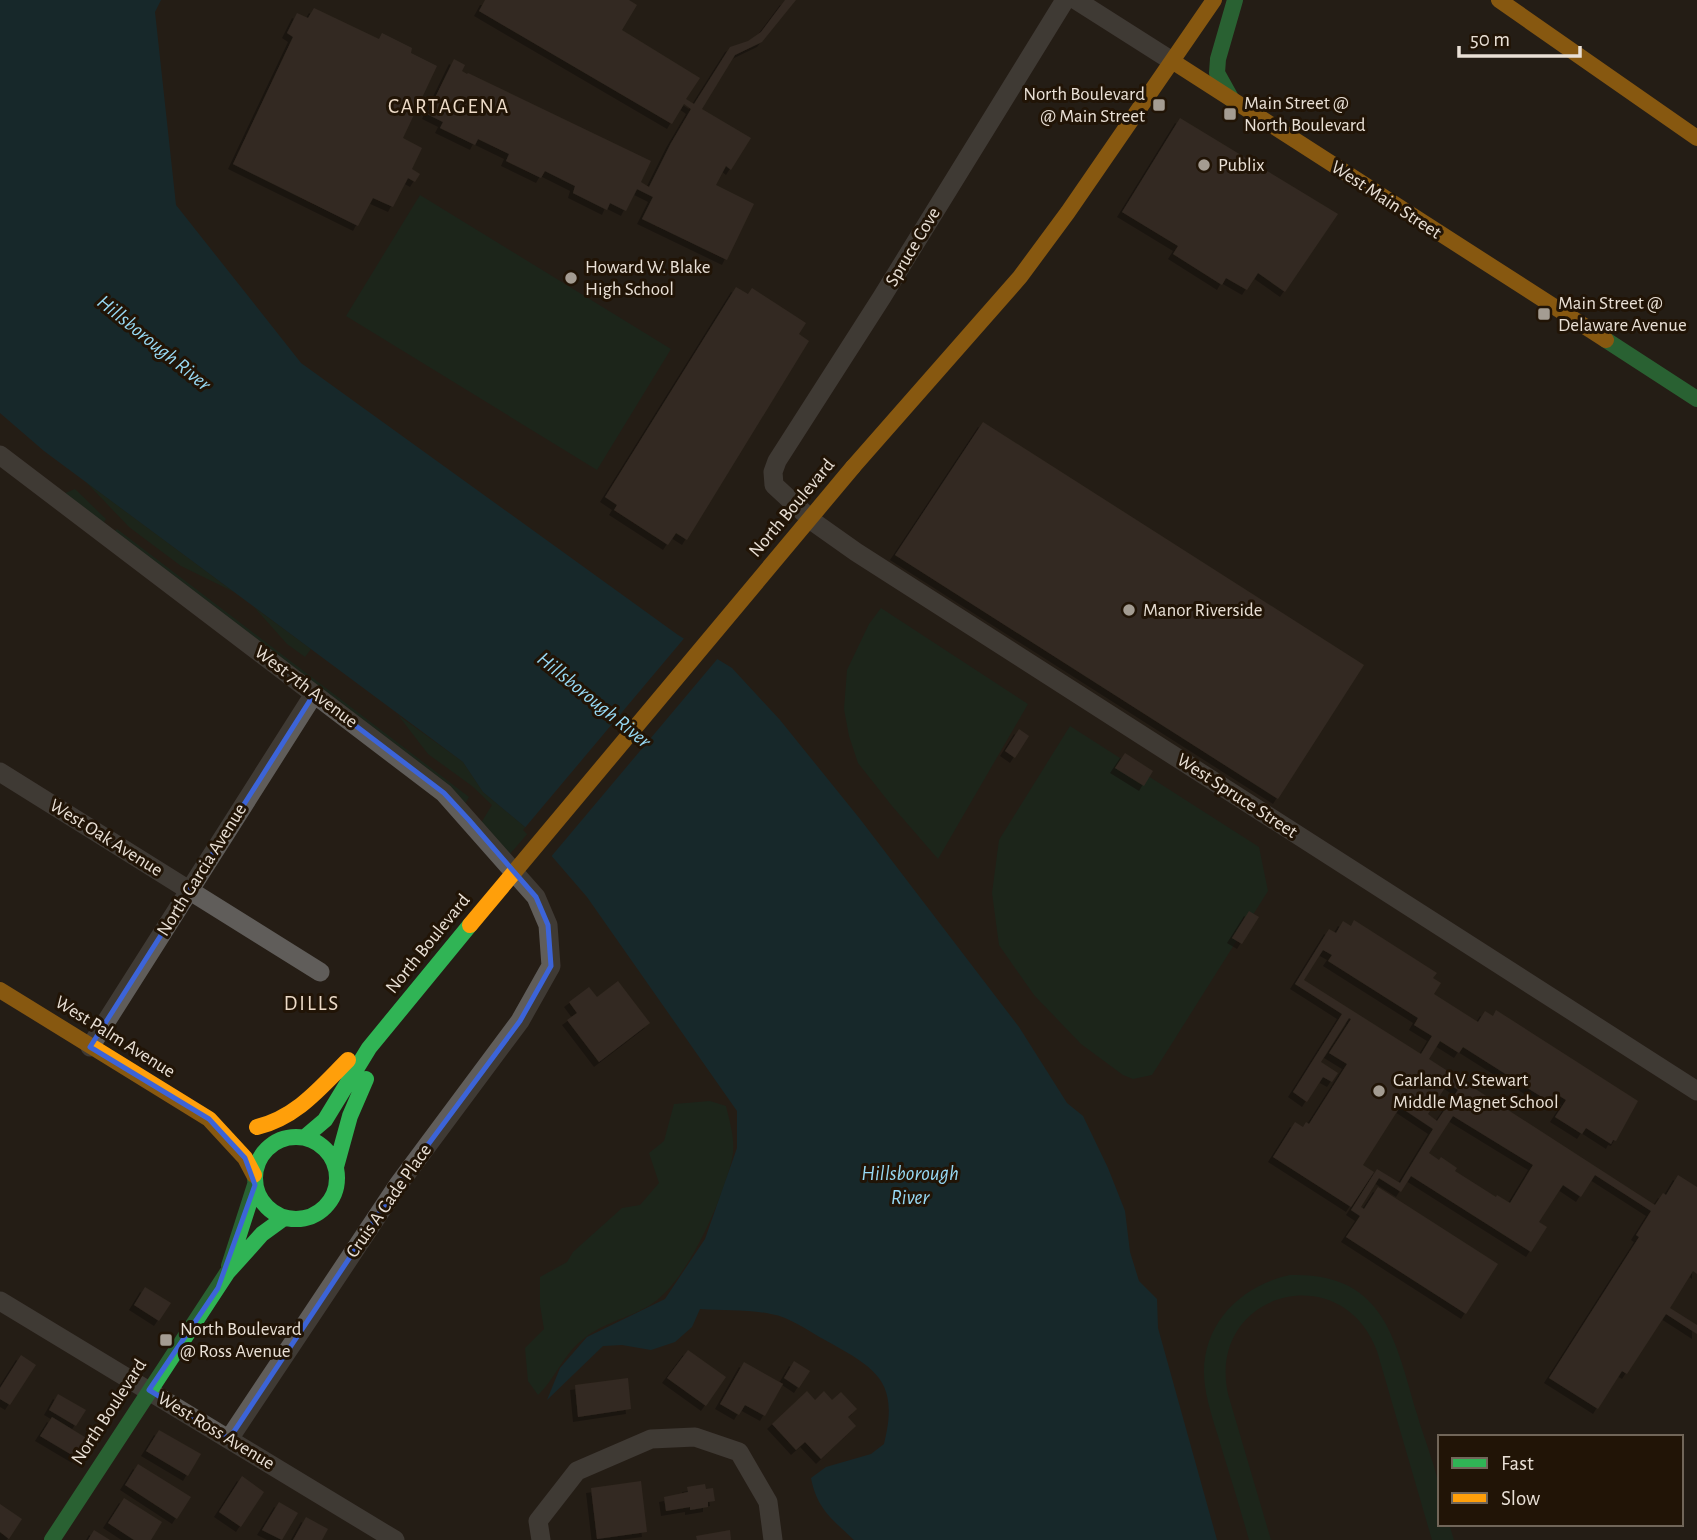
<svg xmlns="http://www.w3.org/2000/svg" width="1697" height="1540" viewBox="0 0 1697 1540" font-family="'Alegreya Sans',sans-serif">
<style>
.green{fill:#122f20}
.water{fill:#073644}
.pier{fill:#251d15}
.building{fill:#443830;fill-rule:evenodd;filter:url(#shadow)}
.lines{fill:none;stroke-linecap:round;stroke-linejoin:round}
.street{stroke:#605d5a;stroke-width:19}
.fast{stroke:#30b455;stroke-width:16}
.slow{stroke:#ff9f0a;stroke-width:16}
.slow-bridge{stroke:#ff9f0a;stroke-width:16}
.marked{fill:none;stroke:#3c64d8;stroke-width:5;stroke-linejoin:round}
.poi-dot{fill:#a49c92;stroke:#211406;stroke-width:2.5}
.labels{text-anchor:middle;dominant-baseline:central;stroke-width:6;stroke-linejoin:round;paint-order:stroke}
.poi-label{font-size:19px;fill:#e9e0d6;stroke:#211406;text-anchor:start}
.street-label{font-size:19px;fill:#e9e0d6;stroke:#211406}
.neighbourhood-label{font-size:21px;letter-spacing:2px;fill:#eddbc8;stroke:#211406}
.water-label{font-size:21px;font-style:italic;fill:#97d9f4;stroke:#211406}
</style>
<defs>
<filter id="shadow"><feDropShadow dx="-5" dy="5" stdDeviation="0" flood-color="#0009"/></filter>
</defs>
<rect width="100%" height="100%" fill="#251d15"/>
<path class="green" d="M420,195L671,349L597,470L346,316Z
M86,482L234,592L181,566L129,527Z
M75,489L106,519L104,522L115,531L117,529L469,797L465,804L63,494Z
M254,607L311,649L305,657L287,644Z
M881,608L1028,704L938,859L892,806L858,763L849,736L844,709L847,670L869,624Z
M398,715L463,762L483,792L530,831L509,855L481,823L492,805L472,786L428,754Z
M1070,726L1259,847L1268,891L1152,1075L1133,1079L1123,1075L1081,1044L1034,995L999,945L992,893L999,840Z
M710,1101L726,1106C730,1123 736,1141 732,1159C722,1201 688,1279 653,1303C631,1318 605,1321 582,1340C563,1355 555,1379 538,1395L528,1381L525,1348L544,1329L540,1305V1277L567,1262L573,1252L622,1208L640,1205L659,1183L649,1153L664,1141L674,1104Z
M1290,1275C1385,1272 1395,1340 1417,1414C1424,1439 1436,1466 1440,1492C1441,1502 1440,1514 1440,1524H1449L1454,1540H1432L1377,1351C1341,1255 1206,1293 1228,1394L1271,1540H1249C1241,1511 1232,1482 1223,1453C1217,1431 1208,1408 1205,1386C1197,1330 1237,1286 1290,1275Z"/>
<path class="water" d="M0,0H161L155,12L176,205L301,363L678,635L732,668L780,720L860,819L1019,1027L1067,1103L1083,1116L1108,1168L1125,1211L1130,1252L1139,1281L1157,1299L1158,1328L1217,1540H854C832,1519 817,1509 811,1478L826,1467L871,1454L884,1444C900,1380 875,1368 825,1340C808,1331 790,1317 771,1314C749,1309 723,1311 700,1309L692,1327L675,1342L651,1350L622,1345L603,1346L547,1400L560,1368L587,1337L665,1299L705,1239L737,1148V1111L587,897L531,832L483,792L463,762L44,451L0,413Z"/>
<path class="pier" d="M686,636L719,657L550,858L523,830Z"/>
<path class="building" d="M485,0H629L637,5L622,30L700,78L686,99L694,104L730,47L748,41L761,32L785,0H796L762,42L735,55L702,109L751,138L731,170L726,166L716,185L754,204L727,260L642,219L653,197L637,189L626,211L610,203L607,210L573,193L575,186L545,171L541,178L506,161L509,154L478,139L475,145L440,128L443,122L427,114L454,59L465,65L462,71L467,74L468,73L651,161L641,182L649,187L671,143L691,109L684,104L672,124L479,11Z
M314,8L379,39L382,33L412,48L411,53L437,66L403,138L422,148L412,169L420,174L415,182L408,178L393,207L373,198L358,226L233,164L293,37L287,33L297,13L308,18Z
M1180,118L1338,214L1285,292L1258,273L1247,290L1226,278L1222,285L1173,254L1178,246L1122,212Z
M736,287L748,294L752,288L806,323L799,334L809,341L687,540L676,533L668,545L614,510L617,505L605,497Z
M983,422L1364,665L1278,799L895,555Z
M1019,729L1029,736L1015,758L1005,751Z
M1125,753L1153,771L1144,786L1115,768Z
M1249,911L1259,917L1242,944L1232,938Z
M1354,920L1437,973L1433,978L1441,983L1434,994L1478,1022L1485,1011L1493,1016L1496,1010L1638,1101L1616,1141L1613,1140L1611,1144L1586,1128L1582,1134L1555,1117L1566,1100L1558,1095L1553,1104L1463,1047L1459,1053L1440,1041L1429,1059L1655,1205L1663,1193L1666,1195L1678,1175L1697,1187V1274L1693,1271L1670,1308L1697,1325V1334L1666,1314L1627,1374L1622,1371L1598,1409L1549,1378L1639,1237L1636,1235L1651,1211L1595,1175L1581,1197L1563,1185L1539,1222L1547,1227L1531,1252L1411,1176L1401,1192L1379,1178L1361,1207L1364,1209L1378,1187L1498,1264L1466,1314L1346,1237L1360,1216L1351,1210L1377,1169L1400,1183L1433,1129L1400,1107L1363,1165L1374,1172L1351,1207L1273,1157L1295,1122L1303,1127L1306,1122L1309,1124L1347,1064L1329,1053L1351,1019L1349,1018L1321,1062L1338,1073L1332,1082L1323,1077L1307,1102L1293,1092L1342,1014L1295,984L1329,929L1336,933L1343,921L1351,926ZM1323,950L1332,955L1328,961L1418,1018L1414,1025L1432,1036L1421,1054L1304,980ZM1448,1083L1458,1090L1437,1121L1428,1114ZM1453,1116L1533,1165L1510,1203L1497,1195L1496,1197L1455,1171L1457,1168L1441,1157L1439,1160L1429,1153Z
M618,981L650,1023L599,1062L567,1020L577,1013L569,1002L589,987L597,997Z
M145,1287L171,1303L159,1321L134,1305Z
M688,1350L726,1377L706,1406L667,1378Z
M21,1355L36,1365L10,1405L0,1399V1388Z
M794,1361L810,1371L799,1388L784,1378Z
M744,1362L783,1384L765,1416L745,1405L739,1415L720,1404Z
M628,1378L631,1409L578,1417L575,1385Z
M807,1391L815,1400L824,1391L832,1400L841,1392L857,1409L848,1417L856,1426L821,1459L805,1442L796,1450L772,1424Z
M58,1394L86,1410L76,1426L49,1410Z
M52,1417L88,1439L77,1458L40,1436Z
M159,1430L201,1454L188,1476L146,1451Z
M138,1464L191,1497L177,1519L125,1485Z
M242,1476L264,1492L241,1527L219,1512Z
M641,1481L647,1532L597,1539L591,1488Z
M705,1484L706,1489L713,1488L715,1501L708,1502V1507L690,1510V1507L666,1511L664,1497L688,1492L687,1487Z
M124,1498L162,1522L151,1540H134L108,1523Z
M279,1502L298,1513L282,1540L262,1530Z
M0,1504L22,1519L9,1539L0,1532Z
M306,1517L328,1529L322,1540H293Z
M94,1530L110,1540H88Z
M730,1530L731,1540H697L696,1536Z"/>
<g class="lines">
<path class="street" d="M1065,0L882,297L777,461L773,472L774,485L815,523L856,552L1697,1091
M1076,0L1172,61
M0,455L444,793L536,897L548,925L551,966L520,1021L398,1185L229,1439
M0,772L320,972
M90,1047L314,694
M0,1301L395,1540
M541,1540L538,1521L577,1471L651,1439L695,1437L739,1452L768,1502L773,1540"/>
<path class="fast" d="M1232,100L1217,73L1218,59L1235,0
M1606,340L1697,399
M255 1178a41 41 0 1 1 82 0a41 41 0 1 1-82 0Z
M305,1137L325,1120L369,1048L470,925
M336,1167L350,1116L366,1079
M229,1266L255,1185
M52,1540L227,1273L262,1234L284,1218"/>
<path class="slow" d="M1499,0L1697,138
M1172,61L1606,340
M853,467L1020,277L1068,212L1214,0
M0,990L209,1119L245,1158L254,1175
M257,1127C297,1117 320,1088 348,1060"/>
<path class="slow-bridge" d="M470,925L853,467"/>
</g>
<path d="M0 0H1697V1540H0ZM314,694L444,793L469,820L536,897L548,925L551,966L520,1021L398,1185L229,1439L149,1390L218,1288L255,1185L245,1158L209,1119L90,1047Z" fill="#251d15" fill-opacity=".55" fill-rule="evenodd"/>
<path class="marked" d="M314,694L444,793L469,820L536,897L548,925L551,966L520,1021L398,1185L229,1439L149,1390L218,1288L255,1185L245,1158L209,1119L90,1047Z"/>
<g class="poi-dot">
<rect x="1152" y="98" width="14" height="14" rx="3.5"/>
<rect x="1223" y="107" width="14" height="14" rx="3.5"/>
<circle cx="1204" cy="165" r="7"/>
<circle cx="571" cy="278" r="7"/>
<rect x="1537" y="307" width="14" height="14" rx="3.5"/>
<circle cx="1129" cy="610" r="7"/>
<circle cx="1379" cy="1091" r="7"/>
<rect x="159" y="1333" width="14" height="14" rx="3.5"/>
</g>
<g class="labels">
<g class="poi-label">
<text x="1145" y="94" text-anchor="end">North Boulevard<tspan x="1145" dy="22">@ Main Street</tspan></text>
<text x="1244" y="103">Main Street @<tspan x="1244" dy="22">North Boulevard</tspan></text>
<text x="1218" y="165">Publix</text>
<text x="585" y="267">Howard W. Blake<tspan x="585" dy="22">High School</tspan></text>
<text x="1558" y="303">Main Street @<tspan x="1558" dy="22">Delaware Avenue</tspan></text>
<text x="1143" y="610">Manor Riverside</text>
<text x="1393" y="1080">Garland V. Stewart<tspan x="1393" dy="22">Middle Magnet School</tspan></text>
<text x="180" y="1329">North Boulevard<tspan x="180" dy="22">@ Ross Avenue</tspan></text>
</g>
<g class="street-label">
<text transform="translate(1386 200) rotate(33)">West Main Street</text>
<text transform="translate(913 247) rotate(-59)">Spruce Cove</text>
<text transform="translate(792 508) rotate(-50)">North Boulevard</text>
<text transform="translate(306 687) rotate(37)">West 7th Avenue</text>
<text transform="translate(1237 796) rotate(33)">West Spruce Street</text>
<text transform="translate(106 838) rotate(32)">West Oak Avenue</text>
<text transform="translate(202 870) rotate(-58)">North Garcia Avenue</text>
<text transform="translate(428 944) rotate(-51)">North Boulevard</text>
<text transform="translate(115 1037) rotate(32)">West Palm Avenue</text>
<text transform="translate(389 1201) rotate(-55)">Cruis A Cade Place</text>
<text transform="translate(109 1412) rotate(-57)">North Boulevard</text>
<text transform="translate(216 1431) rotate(31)">West Ross Avenue</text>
</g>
<g class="neighbourhood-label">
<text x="449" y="106">CARTAGENA</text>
<text x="312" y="1003">DILLS</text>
</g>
<g class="water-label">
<text transform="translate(154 343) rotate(39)">Hillsborough River</text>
<text transform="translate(594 700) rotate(39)">Hillsborough River</text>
<text x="910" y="1173">Hillsborough<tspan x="910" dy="24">River</tspan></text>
</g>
</g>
<rect x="1438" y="1435" width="245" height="91" fill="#211406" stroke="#716659" stroke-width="2"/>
<rect x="1452" y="1458" width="35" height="10" fill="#30b455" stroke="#716659" stroke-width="2"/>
<text x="1501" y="1470" font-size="21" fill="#e9e0d6">Fast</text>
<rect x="1452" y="1493" width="35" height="10" fill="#ff9f0a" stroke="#716659" stroke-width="2"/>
<text x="1501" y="1505" font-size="21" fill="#e9e0d6">Slow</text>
<path d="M1459 46v10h121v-10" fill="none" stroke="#e9e0d6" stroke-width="3.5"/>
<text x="1470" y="46" font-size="21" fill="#e9e0d6" stroke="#211406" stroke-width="5" paint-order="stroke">50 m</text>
</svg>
